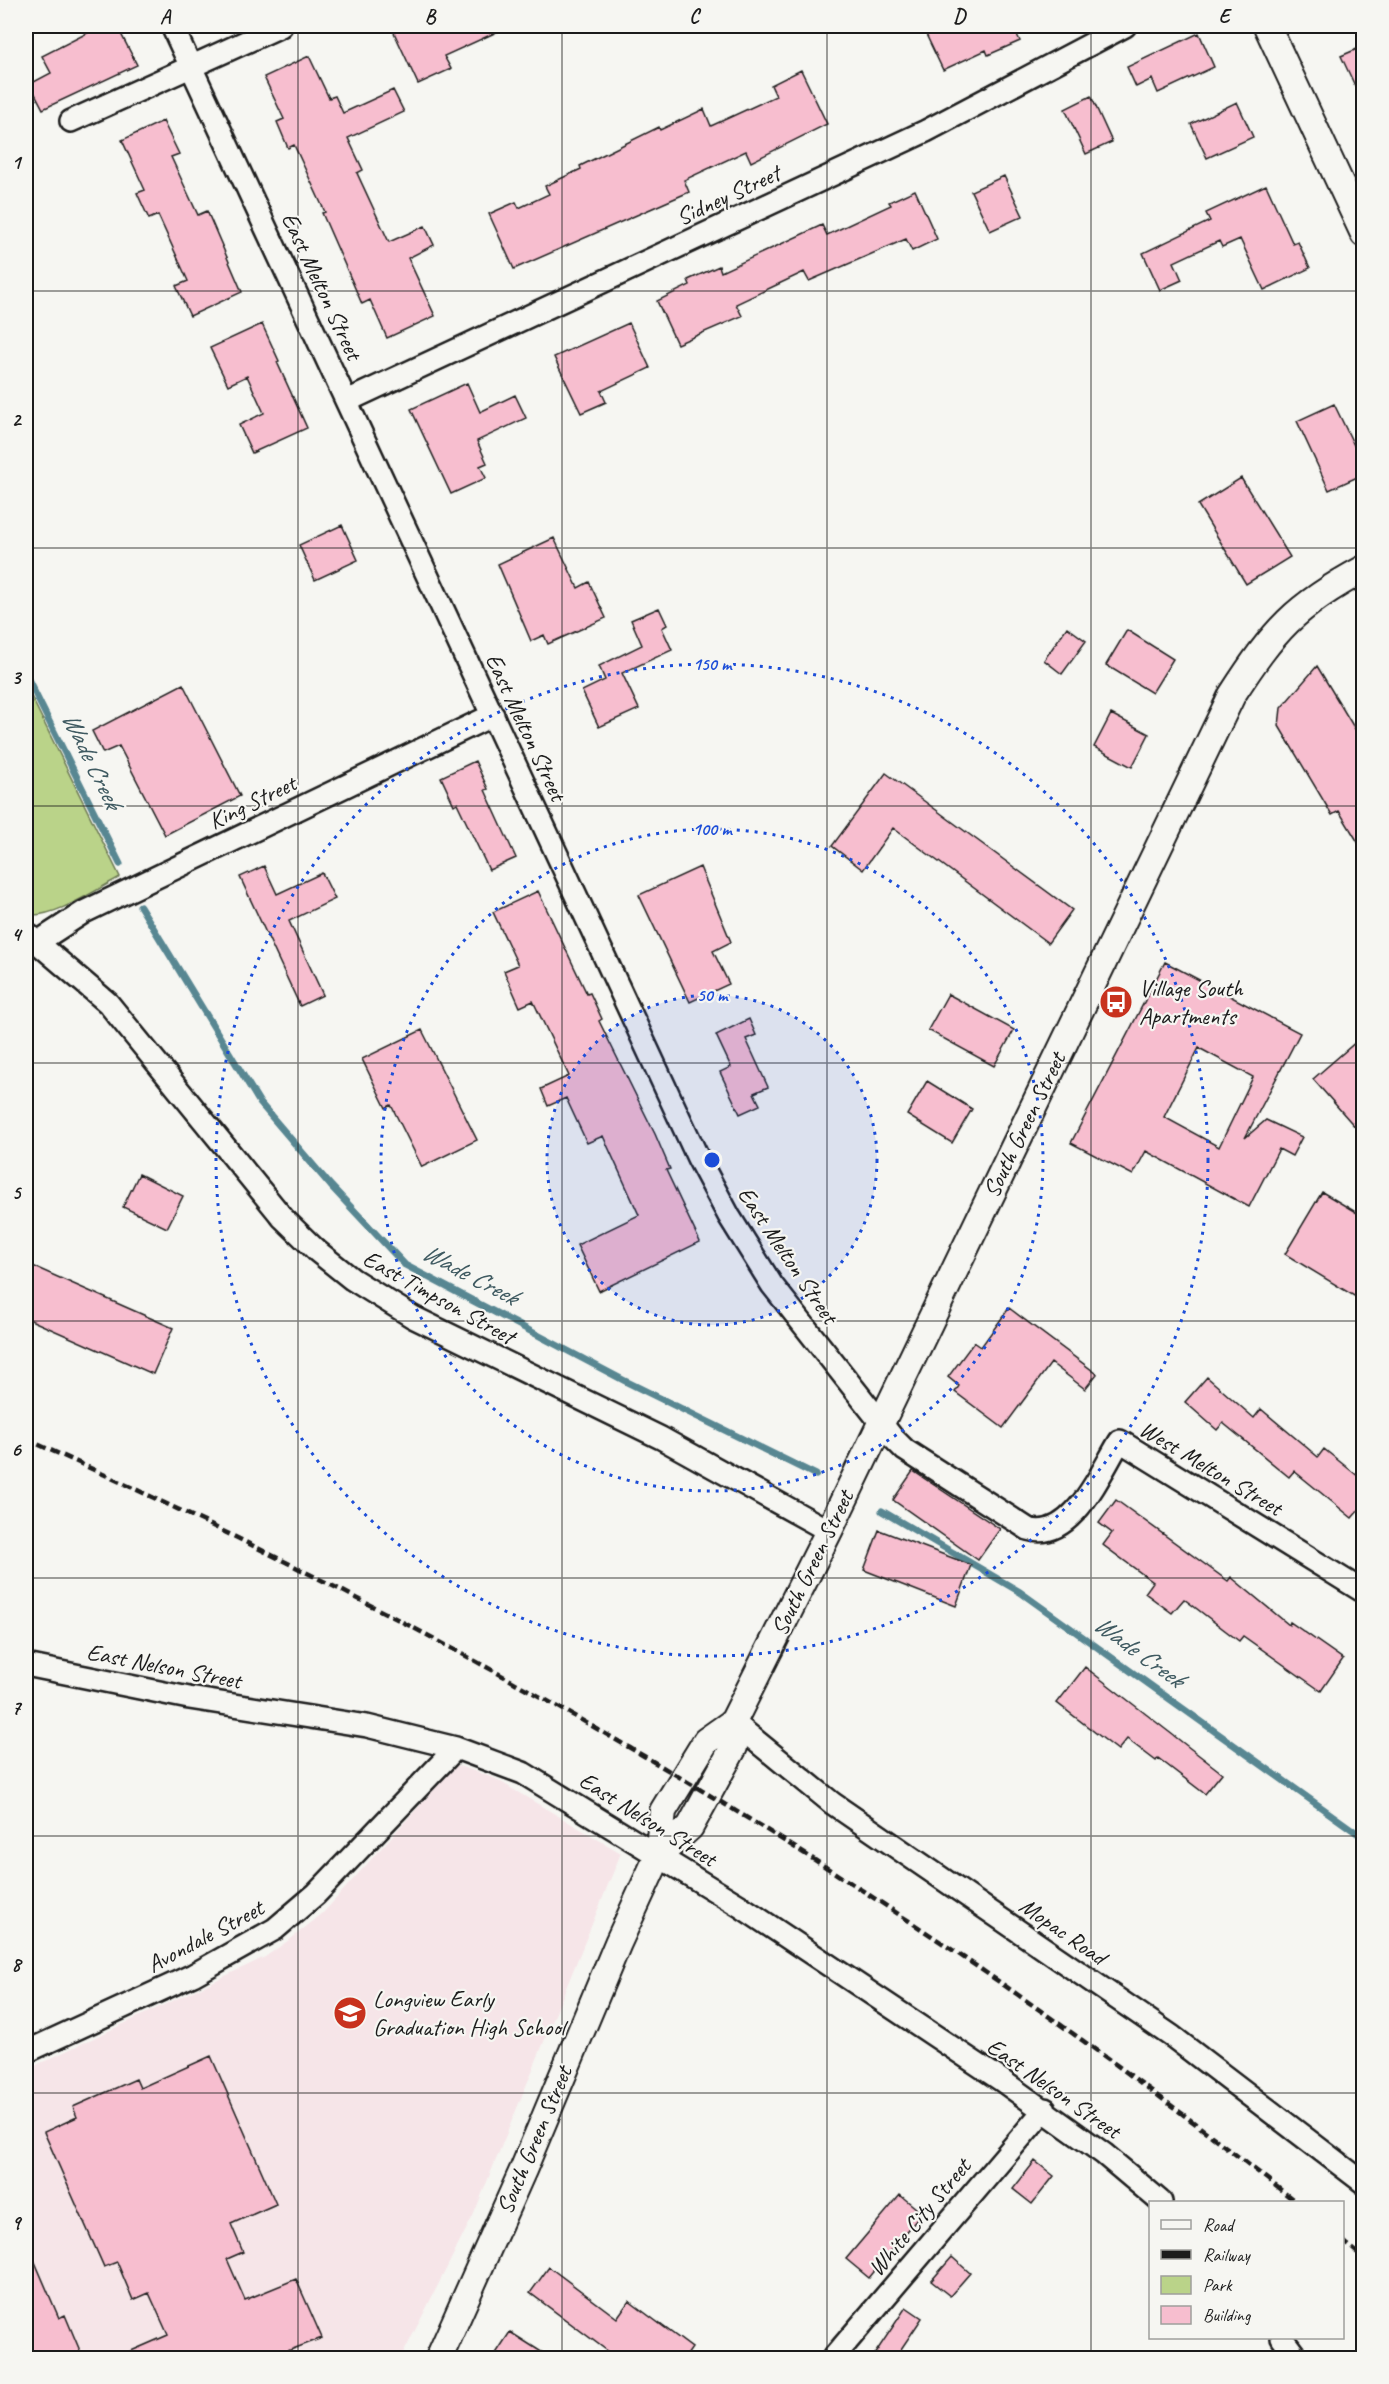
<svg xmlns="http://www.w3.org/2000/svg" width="1389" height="2384" viewBox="0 0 1389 2384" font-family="Caveat,sans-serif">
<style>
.built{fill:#f6e5e8}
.green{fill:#bad389;stroke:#6b7852;stroke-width:1.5}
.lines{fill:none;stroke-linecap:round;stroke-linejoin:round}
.stream{stroke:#598792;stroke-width:7}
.building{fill:#f7becf;stroke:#1c1c1c;stroke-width:1.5;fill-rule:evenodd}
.minor-casing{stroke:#1c1c1c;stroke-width:26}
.tertiary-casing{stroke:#1c1c1c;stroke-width:30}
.minor{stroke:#f6f6f2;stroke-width:21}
.tertiary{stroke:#f6f6f2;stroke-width:26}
.rail{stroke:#1c1c1c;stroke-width:4.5;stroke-dasharray:9 4.5;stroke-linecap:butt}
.grid{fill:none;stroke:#1c1c1c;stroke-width:1.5;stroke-opacity:0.55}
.ring{fill:none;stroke:#1d4ed8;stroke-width:3;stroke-dasharray:3 6}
.labels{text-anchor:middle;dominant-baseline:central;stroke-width:4.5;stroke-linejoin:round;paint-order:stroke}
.street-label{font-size:24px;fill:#1c1c1c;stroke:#f6f6f2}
.poi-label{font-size:24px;fill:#1c1c1c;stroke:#f6f6f2;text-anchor:start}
.water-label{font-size:26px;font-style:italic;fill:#3f5a61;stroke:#f6f6f2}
.centre{fill:#1d4ed8;stroke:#f6f6f2;stroke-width:3}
.ring-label{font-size:18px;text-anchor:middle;font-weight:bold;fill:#1d4ed8;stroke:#f6f6f2;stroke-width:4.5;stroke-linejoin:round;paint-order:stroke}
.neatline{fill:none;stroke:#1c1c1c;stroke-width:2}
.grid-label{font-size:20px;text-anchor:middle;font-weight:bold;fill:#1c1c1c}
</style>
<rect width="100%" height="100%" fill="#f6f6f2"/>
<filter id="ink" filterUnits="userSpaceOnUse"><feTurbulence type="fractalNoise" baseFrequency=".0167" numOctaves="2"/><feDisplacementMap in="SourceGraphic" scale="12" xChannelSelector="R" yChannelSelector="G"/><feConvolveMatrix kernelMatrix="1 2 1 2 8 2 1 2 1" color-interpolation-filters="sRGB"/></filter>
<g filter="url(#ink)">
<path class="built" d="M456,1765L494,1778L621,1853L473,2216L401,2358H26V2070L265,1957L292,1938L323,1913Z"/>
<path class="green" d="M26,686L120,877C97,889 50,921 26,914Z"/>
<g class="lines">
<path class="stream" d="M26,675L120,864
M140,906L260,1103L331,1186L405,1265L627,1382L816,1475
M882,1511L1020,1592L1364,1838"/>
</g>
<path class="building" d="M101,26H117L137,65L43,109L30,84L51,73L42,56Z
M391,26H510L444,56L451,69L418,84Z
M922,26H1013L1020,41L988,55L986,50L943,70Z
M1199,33L1214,67L1158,93L1152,79L1136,87L1127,67Z
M1364,46V105L1341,56Z
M309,56L329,98L335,96L343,113L393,90L404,112L348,138L363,170L357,173L389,242L425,226L434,245L408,258L435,316L387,338L370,300L362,304L322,213L325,212L294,145L288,148L277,122L284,119L264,77Z
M801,70L827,124L751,162L746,151L684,180L689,192L514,269L489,214L516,202L519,208L549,194L545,186L581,169L580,166L659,127L660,130L704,109L711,126L776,96L771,85Z
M1091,96L1112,142L1086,154L1065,109Z
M1237,102L1253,137L1207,158L1191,124Z
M163,121L179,154L171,157L198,215L207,211L242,292L190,316L176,286L188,281L158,215L149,219L137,193L145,190L122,140Z
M1004,176L1023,216L990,231L971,191Z
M1266,185L1293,244L1298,242L1310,268L1264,290L1240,239L1222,247L1219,241L1174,262L1182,280L1160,290L1143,253L1210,221L1206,213Z
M915,190L937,239L912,251L906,239L809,281L804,272L736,304L742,316L677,344L657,301L690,285L688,280L719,266L721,272L822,225L827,235L891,205L889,202Z
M629,323L650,368L601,391L606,402L581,413L554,357Z
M262,324L279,361L277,362L307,428L252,453L239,425L264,413L247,376L228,385L210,348Z
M467,383L480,412L515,395L526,418L477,441L487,463L480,466L486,478L451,494L411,409Z
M1334,404L1364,466V474L1329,490L1297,421Z
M1241,478L1290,557L1246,584L1198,505Z
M342,525L358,560L315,580L299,545Z
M554,538L578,588L589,582L606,618L548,644L544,635L531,641L498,564Z
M659,608L667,625L662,628L672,650L622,673L639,709L599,727L582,691L605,680L599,666L642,645L631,620Z
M1067,627L1086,641L1062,674L1044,660Z
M1127,630L1173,659L1152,693L1106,665Z
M1317,666L1364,744V852L1339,811L1332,815L1279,726L1281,708Z
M183,684L240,796L165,835L119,746L103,753L92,731Z
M1111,714L1149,734L1132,767L1094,747Z
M475,761L488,789L485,790L516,858L489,870L457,803L454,805L441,777Z
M886,773L1072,910L1048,943L893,828L863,870L832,846Z
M264,866L277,894L322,873L335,899L289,921L323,995L300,1006L240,877Z
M700,867L731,942L713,951L729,984L690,1002L639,895Z
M538,891L587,994L590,993L602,1019L599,1021L655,1134L670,1169L666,1170L700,1242L599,1291L577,1245L639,1215L603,1136L587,1143L566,1098L548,1106L541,1089L569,1076L533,1001L520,1007L504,971L518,965L493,912Z
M1165,962L1300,1033L1245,1138L1266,1120L1302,1137L1292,1156L1279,1149L1249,1207L1146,1151L1133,1175L1071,1143ZM1199,1048L1253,1077L1219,1147L1164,1117Z
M948,994L1014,1030L994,1066L928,1030Z
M749,1019L756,1035L746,1039L768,1087L754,1093L760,1105L740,1114L720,1072L731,1067L716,1035Z
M422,1030L477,1140L422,1167L391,1105L386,1108L362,1059Z
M1364,1035V1137L1313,1079Z
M927,1081L972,1109L952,1143L907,1115Z
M139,1174L183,1196L167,1228L123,1207Z
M1322,1192L1364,1217V1302L1285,1254Z
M26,1263L173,1328L153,1374L26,1318Z
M1009,1308L1097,1374L1085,1389L1051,1363L1003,1428L955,1392L959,1386L948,1377L974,1342L981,1347Z
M1207,1377L1254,1418L1261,1409L1318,1457L1324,1449L1364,1481V1504L1352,1518L1294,1471L1289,1477L1223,1423L1217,1430L1185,1402Z
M913,1471L1000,1529L978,1560L893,1500Z
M1116,1500L1228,1581L1231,1577L1289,1625L1290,1622L1343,1659L1321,1691L1243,1636L1239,1641L1184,1599L1172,1613L1145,1593L1153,1582L1103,1545L1112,1533L1099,1523Z
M879,1530L971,1565L956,1606L864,1570Z
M1085,1667L1222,1773L1205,1794L1158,1758L1156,1761L1127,1739L1118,1750L1057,1703Z
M211,2056L276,2204L231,2224L243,2252L227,2259L245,2300L296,2279L322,2338L269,2358H115L168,2335L149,2293L133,2300L117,2262L104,2267L44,2132L77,2117L73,2107L136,2079L140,2088Z
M1035,2161L1054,2176L1032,2204L1013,2189Z
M900,2195L922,2213L869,2278L846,2259Z
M26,2241L59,2318L65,2315L83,2358H26Z
M952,2257L970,2273L950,2296L931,2281Z
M549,2267L617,2318L629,2301L692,2348L685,2358H617L530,2293Z
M906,2307L922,2318L895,2358H872Z
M510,2332L551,2358H493Z"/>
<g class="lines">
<g class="minor-casing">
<path id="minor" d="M172,26L698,1158L729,1216L772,1285L893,1438L905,1450L1028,1529C1072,1543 1101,1471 1120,1441L1364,1592
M71,121L281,26
M347,401L926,131L1125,26
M26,933L108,1003L283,1218L317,1251L352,1279L413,1317L661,1438L829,1531
M38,942L84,912L493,715
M26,1665L189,1698L367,1726L456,1748L523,1773L740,1906L1001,2080L1104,2154L1161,2202
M733,1722L832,1803L1173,2037L1364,2183
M26,2052L193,1975L275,1929L316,1894L456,1748
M1282,2338L1297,2358
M833,2358L1045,2109"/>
</g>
<g class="tertiary-casing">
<path id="tertiary" d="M1267,26L1364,234
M658,1856L690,1827L734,1747L733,1722
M439,2358L523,2170L618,1943L658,1856L663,1811L706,1741L733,1722L829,1531L1232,695C1274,630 1295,606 1364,569"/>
</g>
<use href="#minor" class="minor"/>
<use href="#tertiary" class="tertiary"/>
<path class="rail" d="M26,1439C477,1641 909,1893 1296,2202
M1342,2240L1364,2258"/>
</g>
</g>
<path class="grid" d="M298,26V2358M562,26V2358M827,26V2358M1091,26V2358M26,291H1364M26,548H1364M26,806H1364M26,1063H1364M26,1321H1364M26,1578H1364M26,1836H1364M26,2093H1364"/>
<circle cx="712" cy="1160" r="165" fill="#1d4ed8" fill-opacity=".12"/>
<g class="ring">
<circle cx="712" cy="1160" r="165"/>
<circle cx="712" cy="1160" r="331"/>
<circle cx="712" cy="1160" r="496"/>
</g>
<defs>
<g id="bus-disc" transform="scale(1.725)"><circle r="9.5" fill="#c8321e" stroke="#f6f6f2"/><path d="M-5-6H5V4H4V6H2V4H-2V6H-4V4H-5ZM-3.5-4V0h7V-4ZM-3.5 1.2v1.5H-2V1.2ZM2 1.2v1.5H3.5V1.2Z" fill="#fff"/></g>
<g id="school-disc" transform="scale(1.725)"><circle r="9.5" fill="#c8321e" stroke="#f6f6f2"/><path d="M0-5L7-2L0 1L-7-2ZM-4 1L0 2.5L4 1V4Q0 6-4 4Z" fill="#fff"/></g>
</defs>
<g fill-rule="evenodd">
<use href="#bus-disc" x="1116" y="1002"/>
<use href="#school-disc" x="350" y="2013"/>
</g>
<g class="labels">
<g class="street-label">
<text transform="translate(728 195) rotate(-25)">Sidney Street</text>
<text transform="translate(322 286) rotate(65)">East Melton Street</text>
<text transform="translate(526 727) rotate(65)">East Melton Street</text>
<text transform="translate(252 802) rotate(-26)">King Street</text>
<text transform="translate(1024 1125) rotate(-64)">South Green Street</text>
<text transform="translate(788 1255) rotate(56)">East Melton Street</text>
<text transform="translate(439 1297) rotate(29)">East Timpson Street</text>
<text transform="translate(1211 1468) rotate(31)">West Melton Street</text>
<text transform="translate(812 1563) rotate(-64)">South Green Street</text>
<text transform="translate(164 1666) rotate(11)">East Nelson Street</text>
<text transform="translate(648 1819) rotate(32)">East Nelson Street</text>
<text transform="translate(1063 1931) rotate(35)">Mopac Road</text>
<text transform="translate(205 1936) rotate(-28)">Avondale Street</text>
<text transform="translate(1054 2088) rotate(35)">East Nelson Street</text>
<text transform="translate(534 2140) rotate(-67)">South Green Street</text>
<text transform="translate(919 2217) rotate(-50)">White City Street</text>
</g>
<g class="poi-label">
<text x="1139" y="988">Village South<tspan x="1139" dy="28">Apartments</tspan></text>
<text x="373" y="1999">Longview Early<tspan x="373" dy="28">Graduation High School</tspan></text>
</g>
<g class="water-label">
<text transform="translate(92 760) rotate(64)">Wade Creek</text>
<text transform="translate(470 1274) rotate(28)">Wade Creek</text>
<text transform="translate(1139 1651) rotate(36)">Wade Creek</text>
</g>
</g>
<circle cx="712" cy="1160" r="9" class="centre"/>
<g class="ring-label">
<text x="712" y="670">150 m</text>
<text x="712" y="835">100 m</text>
<text x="712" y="1001">50 m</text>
</g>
<rect width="1389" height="2384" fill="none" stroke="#f6f6f2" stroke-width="66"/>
<rect x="1149" y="2201" width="195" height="138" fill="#f6f6f2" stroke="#9f9f9c" stroke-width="1.5"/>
<rect x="1161" y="2220" width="30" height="9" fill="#f6f6f2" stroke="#9f9f9c" stroke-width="1.5"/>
<text x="1203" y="2231" font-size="18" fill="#1c1c1c">Road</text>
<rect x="1161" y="2250" width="30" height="9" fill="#1c1c1c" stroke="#9f9f9c" stroke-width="1.5"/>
<text x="1203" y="2261" font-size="18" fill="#1c1c1c">Railway</text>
<rect x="1161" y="2276" width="30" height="18" fill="#bad389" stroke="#9f9f9c" stroke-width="1.5"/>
<text x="1203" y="2291" font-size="18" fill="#1c1c1c">Park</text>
<rect x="1161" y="2306" width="30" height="18" fill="#f7becf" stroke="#9f9f9c" stroke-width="1.5"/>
<text x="1203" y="2321" font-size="18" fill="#1c1c1c">Building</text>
<rect x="33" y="33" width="1323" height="2318" class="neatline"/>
<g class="grid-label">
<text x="165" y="23">A</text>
<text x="430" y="23">B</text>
<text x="694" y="23">C</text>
<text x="959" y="23">D</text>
<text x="1224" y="23">E</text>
<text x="16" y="169">1</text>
<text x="16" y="426">2</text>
<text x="16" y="684">3</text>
<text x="16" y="941">4</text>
<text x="16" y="1199">5</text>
<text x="16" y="1456">6</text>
<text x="16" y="1714">7</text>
<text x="16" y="1971">8</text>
<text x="16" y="2229">9</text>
</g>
</svg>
